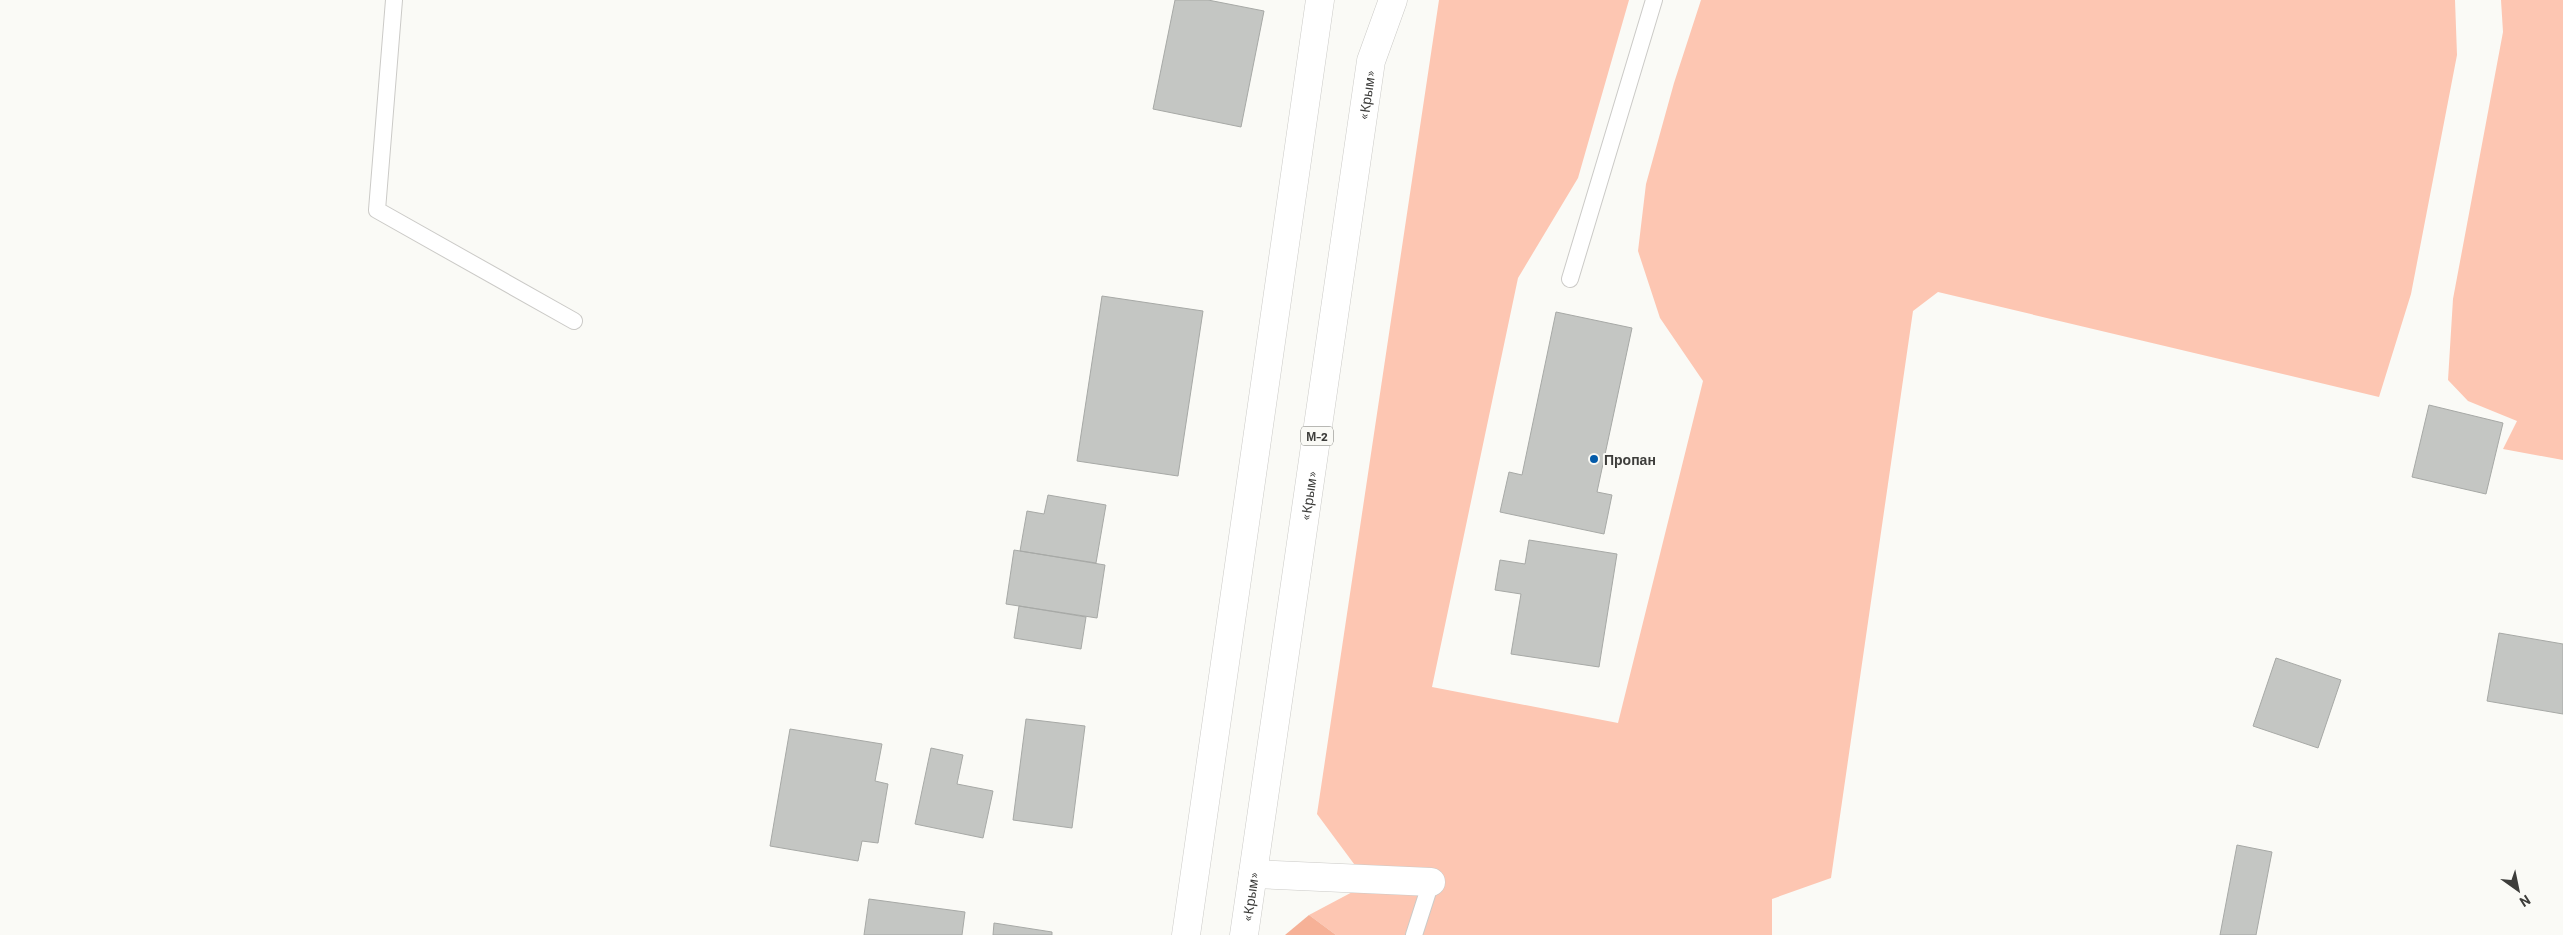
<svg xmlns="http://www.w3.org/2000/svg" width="2563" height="935" viewBox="0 0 2563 935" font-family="Barlow,sans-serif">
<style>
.green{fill:#fdc6b2}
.forest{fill:#f6b197}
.building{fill:#c4c6c3;stroke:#a7a9a6}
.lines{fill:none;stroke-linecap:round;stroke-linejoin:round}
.lane-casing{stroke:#cbcac7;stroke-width:18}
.street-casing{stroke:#cbcac7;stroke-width:29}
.primary-casing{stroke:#cbcac7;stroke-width:29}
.lane{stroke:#fff;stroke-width:16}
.street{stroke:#fff;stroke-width:28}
.primary{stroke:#fff;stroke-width:28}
.poi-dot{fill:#045ba9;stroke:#fafaf6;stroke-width:2}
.labels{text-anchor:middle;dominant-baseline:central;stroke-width:4;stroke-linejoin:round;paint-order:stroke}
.shield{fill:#fafaf6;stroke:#767673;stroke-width:1}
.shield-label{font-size:12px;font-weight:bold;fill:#3d3d3b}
.street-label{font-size:14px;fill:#3d3d3b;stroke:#fafaf6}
.poi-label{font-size:14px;font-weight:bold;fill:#3d3d3b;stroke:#fafaf6;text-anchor:start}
</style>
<rect width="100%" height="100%" fill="#fafaf6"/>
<path class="green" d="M1439,0H1629L1578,178L1518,278L1432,687L1618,723L1703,381L1660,318L1638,251L1646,184L1674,83L1701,0H2455L2457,55L2411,294L2379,397L1938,292L1913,311L1831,878L1772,899V935H1336L1309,915L1358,889L1357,868L1317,814Z
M2501,0H2563V460L2503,449L2517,421L2468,401L2448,380L2453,299L2503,32Z"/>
<path class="forest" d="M1309,915L1336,935H1285Z"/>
<path class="building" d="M1175,0H1208L1264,11L1241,127L1153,109Z
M1102,296L1203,311L1178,476L1077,461Z
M1556,312L1632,328L1597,492L1612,495L1604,534L1500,512L1509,472L1522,475Z
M2429,405L2503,423L2486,494L2412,477Z
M1048,495L1106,505L1096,563L1020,551L1027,511L1044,514Z
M1529,540L1617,554L1599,667L1511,654L1521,594L1495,590L1500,560L1525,564Z
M1014,550L1105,565L1097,618L1006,604Z
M1019,606L1086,617L1081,649L1014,638Z
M2499,633L2563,644V714L2487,701Z
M2276,658L2341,680L2318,748L2253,726Z
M1026,719L1085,726L1072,828L1013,820Z
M790,729L882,744L875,781L888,784L878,843L862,841L858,861L770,846Z
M931,748L963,755L957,784L993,791L983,838L915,824Z
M2237,845L2272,852L2256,935H2220Z
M869,899L965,912L962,935H864Z
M994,923L1052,932V935H993Z"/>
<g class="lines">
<g class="lane-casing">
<path id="lane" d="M394,0L377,210L574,321
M1570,279L1654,0
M1414,935L1431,882"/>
</g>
<g class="street-casing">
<path id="street" d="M1253,874L1431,882"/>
</g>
<g class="primary-casing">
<g id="primary">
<path d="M1186,935L1320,0"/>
<path id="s1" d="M1244,935L1371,61L1393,0"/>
</g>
</g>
<use href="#lane" class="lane"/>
<use href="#street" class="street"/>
<use href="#primary" class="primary"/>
</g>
<circle class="poi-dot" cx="1594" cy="459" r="5"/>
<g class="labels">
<rect class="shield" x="1301" y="426.5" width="32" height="19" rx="4"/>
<g class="shield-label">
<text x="1317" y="436">М-2</text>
</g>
<g class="street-label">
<text stroke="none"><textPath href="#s1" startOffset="849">«Крым»</textPath></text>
<text stroke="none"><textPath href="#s1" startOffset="444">«Крым»</textPath></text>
<text stroke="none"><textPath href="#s1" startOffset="39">«Крым»</textPath></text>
</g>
<g class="poi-label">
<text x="1604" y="459">Пропан</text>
</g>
</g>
<g transform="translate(2518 890) rotate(147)" stroke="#fafaf6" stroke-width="4" paint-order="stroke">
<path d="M0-4L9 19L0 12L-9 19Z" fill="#3d3d3b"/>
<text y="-8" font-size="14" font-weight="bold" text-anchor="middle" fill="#3d3d3b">N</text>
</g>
</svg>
